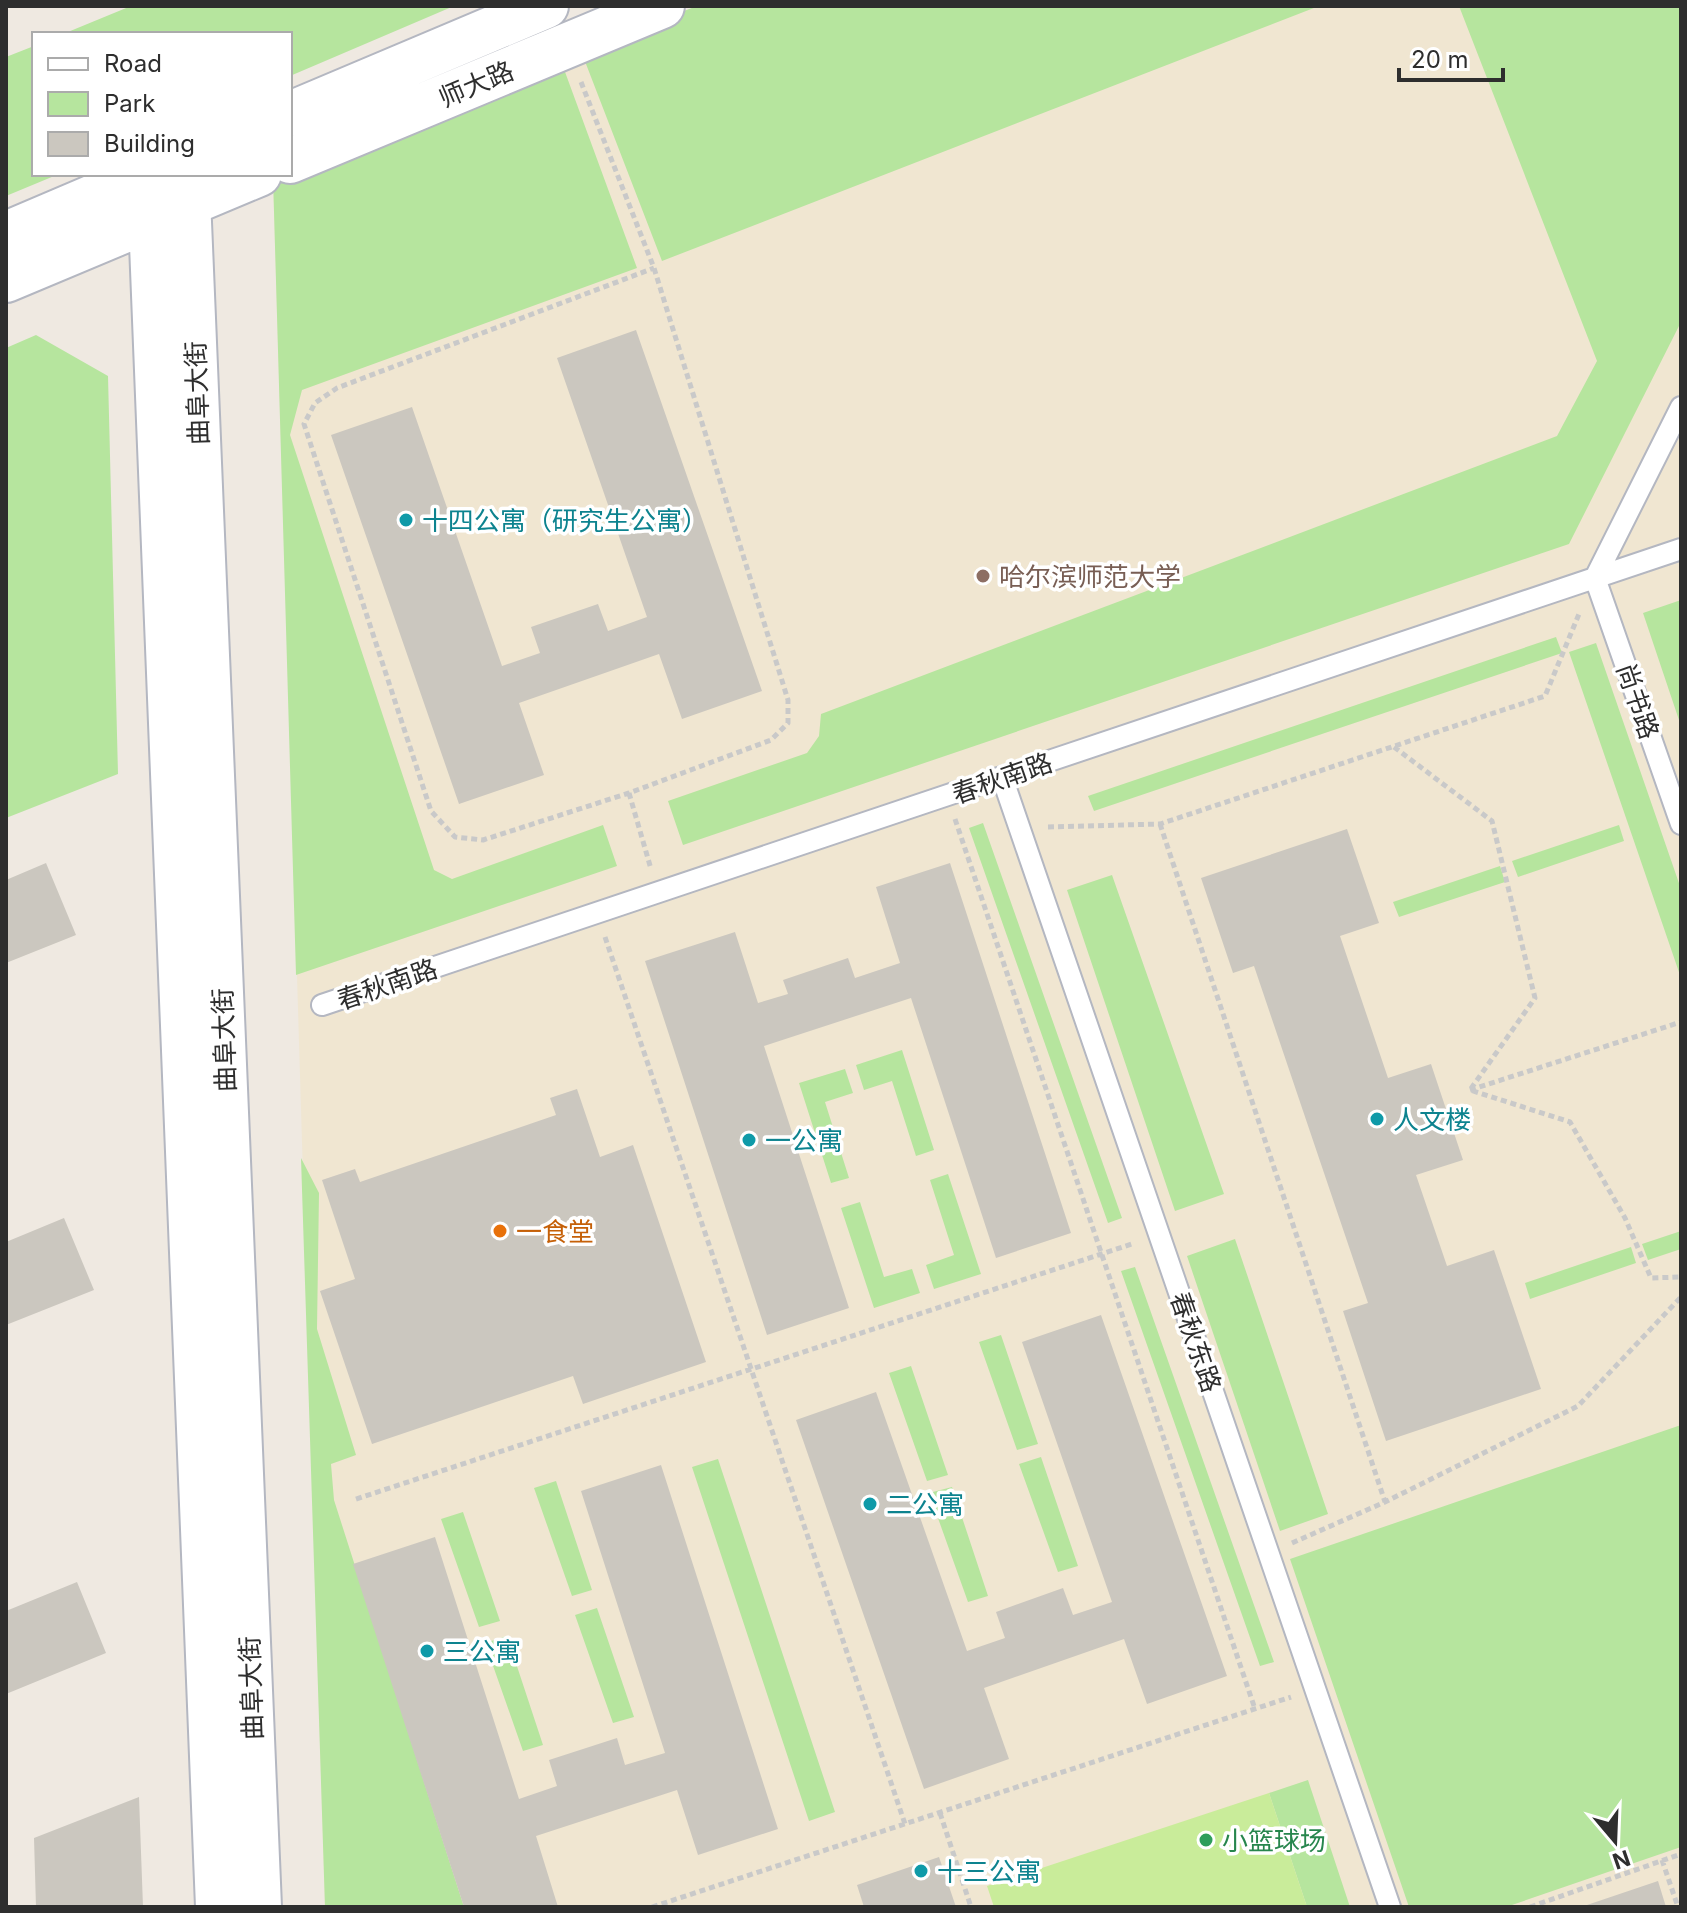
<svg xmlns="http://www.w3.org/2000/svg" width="1687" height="1913" viewBox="0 0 1687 1913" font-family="Inter,'Noto Sans SC',sans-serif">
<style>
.education{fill:#f0e6d1}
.green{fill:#b6e59e}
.pitch{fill:#c9ec9a}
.building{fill:#cbc7bf}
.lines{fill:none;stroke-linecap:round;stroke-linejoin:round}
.lane-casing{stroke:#b4b7c1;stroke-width:24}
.secondary-casing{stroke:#b4b7c1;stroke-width:48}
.path{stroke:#c9c9c9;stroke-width:5;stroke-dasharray:6 4;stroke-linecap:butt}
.lane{stroke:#fff;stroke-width:20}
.secondary{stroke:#fff;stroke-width:44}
.culture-dot{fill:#0f9aa8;stroke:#fff;stroke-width:3}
.education-dot{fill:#8d6e63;stroke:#fff;stroke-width:3}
.food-dot{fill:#e8710a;stroke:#fff;stroke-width:3}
.leisure-dot{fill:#2e9e5b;stroke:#fff;stroke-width:3}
.labels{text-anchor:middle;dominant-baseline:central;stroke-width:7;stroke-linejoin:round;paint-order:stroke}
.street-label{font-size:26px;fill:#2e2e2e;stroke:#fff}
.culture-label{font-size:26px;fill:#0d838f;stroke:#fff;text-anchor:start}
.education-label{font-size:26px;fill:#785e54;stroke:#fff;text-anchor:start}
.food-label{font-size:26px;fill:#c56008;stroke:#fff;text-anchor:start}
.leisure-label{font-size:26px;fill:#27864d;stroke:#fff;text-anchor:start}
</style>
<rect width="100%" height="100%" fill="#efe9e1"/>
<path class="education" d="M697,6H1681V1907H325L273,177Z"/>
<path class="green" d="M131,6H454L290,76V34H63Z
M697,6H1319L662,261L581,51Z
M1459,6H1681V322L1569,544L683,845L668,801L807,753L819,736L821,714L1557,436L1597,361Z
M34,46V174H59L6,196V57Z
M561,61L637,268L302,390L290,435L434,870L452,879L603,825L617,866L296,975L273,177Z
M36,335L108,376L118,774L6,818V348Z
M1681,600V726L1643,613Z
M1556,637L1562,653L1094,811L1088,796Z
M1596,643L1681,889V978L1569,652Z
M983,823L1122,1218L1108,1223L969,828Z
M1619,825L1624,841L1518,877L1512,861Z
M1500,866L1505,882L1399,917L1393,902Z
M1112,875L1224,1194L1175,1211L1067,890Z
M902,1050L934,1150L916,1156L892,1081L864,1090L856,1065Z
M845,1069L853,1093L825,1102L849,1178L831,1183L799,1083Z
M301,1158L319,1193L317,1329L356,1455L331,1464L334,1500L464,1907H325Z
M948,1174L981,1274L934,1289L926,1265L954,1255L930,1180Z
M860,1202L884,1277L912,1269L920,1293L874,1308L841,1208Z
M1681,1231V1249L1648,1260L1642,1244Z
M1235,1239L1328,1514L1280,1531L1187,1256Z
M1631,1247L1636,1263L1530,1299L1525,1283Z
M1135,1267L1274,1662L1260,1666L1121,1271Z
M1001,1335L1038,1444L1017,1450L979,1342Z
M911,1366L948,1475L927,1481L889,1373Z
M1681,1425V1847L1506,1907H1409L1290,1559Z
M1041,1457L1078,1566L1058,1572L1019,1464Z
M718,1459L835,1812L809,1821L692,1467Z
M556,1481L592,1590L572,1596L534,1488Z
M952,1487L988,1596L968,1602L929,1493Z
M463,1512L500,1621L479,1627L441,1519Z
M597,1608L634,1717L613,1723L575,1615Z
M507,1636L543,1745L523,1751L485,1643Z
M1308,1780L1350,1907H1307L1269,1793Z"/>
<path class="pitch" d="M1269,1793L1307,1907H994L987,1886Z"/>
<path class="building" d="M636,330L762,691L682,719L659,654L519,703L544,775L459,804L331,435L412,407L502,666L540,653L531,627L598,604L608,631L647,617L557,358Z
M1347,829L1379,923L1340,936L1388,1078L1431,1064L1463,1160L1416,1175L1447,1266L1494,1250L1541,1389L1386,1441L1343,1311L1368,1303L1254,966L1233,973L1201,878Z
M46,863L76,935L6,963V880Z
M950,863L1071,1233L996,1258L911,998L764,1046L849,1308L767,1335L645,961L735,932L758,1003L788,994L783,980L848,958L855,978L900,963L876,887Z
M577,1089L600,1157L633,1145L706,1362L583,1404L573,1376L372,1444L320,1291L355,1279L322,1180L355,1169L360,1182L556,1115L550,1098Z
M64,1218L94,1290L6,1325V1242Z
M1101,1315L1227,1676L1147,1704L1124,1639L984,1688L1009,1759L924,1789L796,1420L876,1392L967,1651L1005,1638L996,1612L1063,1588L1073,1615L1112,1602L1022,1342Z
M661,1465L778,1829L698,1855L677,1790L536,1836L558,1907H464L353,1564L435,1537L519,1799L557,1786L549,1760L617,1738L625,1765L665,1753L581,1491Z
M77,1582L106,1653L6,1694V1611Z
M139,1797L143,1907H36L34,1838Z
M939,1857L956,1907H864L857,1885Z
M1658,1881L1666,1907H1584V1906Z"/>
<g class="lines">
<g class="lane-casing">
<path id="lane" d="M1681,407L1595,578L1681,824
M1002,777L1390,1907
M322,1005L1681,549"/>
</g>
<g class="secondary-casing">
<path id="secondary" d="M290,114L546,6
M290,161L662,6
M187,174L259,1907
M145,175L151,219L218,1907
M6,234L147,174
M6,280L259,174"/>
</g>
<path class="path" d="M581,82L654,268L788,700V723L771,740L629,793L483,840L455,837L431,811L304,424L315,403L337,388L654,268
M1394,747L1492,821L1535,998L1470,1090L1570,1122L1625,1218L1651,1278L1681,1277
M629,793L651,869
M955,819L1255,1709
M1160,824L1385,1502
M1048,827L1160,824L1545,696L1579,614
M605,937L905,1824
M1470,1090L1681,1022
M356,1499L1135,1243
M1292,1543L1385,1502L1578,1406L1681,1297
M940,1813L971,1907
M1662,1860L1678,1907
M652,1907L1291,1697
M1530,1907L1681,1854"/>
<use href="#lane" class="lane"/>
<use href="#secondary" class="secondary"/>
</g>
<g class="culture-dot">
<circle cx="406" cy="520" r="8"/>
<circle cx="1377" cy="1119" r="8"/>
<circle cx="749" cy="1140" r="8"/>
<circle cx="870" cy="1504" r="8"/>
<circle cx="427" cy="1651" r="8"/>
<circle cx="921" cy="1871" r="8"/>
</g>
<circle class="education-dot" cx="983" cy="576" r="8"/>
<circle class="food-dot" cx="500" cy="1231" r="8"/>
<circle class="leisure-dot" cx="1206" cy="1840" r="8"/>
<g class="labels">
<g class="street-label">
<text transform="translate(476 84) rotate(-23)">师大路</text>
<text transform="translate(197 393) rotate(-92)">曲阜大街</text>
<text transform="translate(1638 701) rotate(71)">尚书路</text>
<text transform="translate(1002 778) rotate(-19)">春秋南路</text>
<text transform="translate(387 984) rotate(-19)">春秋南路</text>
<text transform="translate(224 1040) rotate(-92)">曲阜大街</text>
<text transform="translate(1196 1342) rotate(71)">春秋东路</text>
<text transform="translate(251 1688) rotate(-92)">曲阜大街</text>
</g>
<g class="culture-label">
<text x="422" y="520">十四公寓（研究生公寓）</text>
<text x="1393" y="1119">人文楼</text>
<text x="765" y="1140">一公寓</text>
<text x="886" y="1504">二公寓</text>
<text x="443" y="1651">三公寓</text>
<text x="937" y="1871">十三公寓</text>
</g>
<g class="education-label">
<text x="999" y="576">哈尔滨师范大学</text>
</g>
<g class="food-label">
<text x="516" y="1231">一食堂</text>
</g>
<g class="leisure-label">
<text x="1222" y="1840">小篮球场</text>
</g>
</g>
<rect width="1687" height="1913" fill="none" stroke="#2e2e2e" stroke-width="16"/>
<rect x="32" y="32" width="260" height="144" fill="#ffffff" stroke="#ababab" stroke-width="2"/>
<rect x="48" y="58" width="40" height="12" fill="#ffffff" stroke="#ababab" stroke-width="2"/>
<text x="104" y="72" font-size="24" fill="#2e2e2e">Road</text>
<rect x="48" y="92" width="40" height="24" fill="#b6e59e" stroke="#ababab" stroke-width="2"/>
<text x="104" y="112" font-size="24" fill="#2e2e2e">Park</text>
<rect x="48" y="132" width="40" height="24" fill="#cbc7bf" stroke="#ababab" stroke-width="2"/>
<text x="104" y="152" font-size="24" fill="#2e2e2e">Building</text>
<g transform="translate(1615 1841) rotate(161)" stroke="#ffffff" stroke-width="6" paint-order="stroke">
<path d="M0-6L14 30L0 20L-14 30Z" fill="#2e2e2e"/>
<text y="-12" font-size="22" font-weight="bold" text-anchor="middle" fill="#2e2e2e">N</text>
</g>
<path d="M1399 68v12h104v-12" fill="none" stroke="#2e2e2e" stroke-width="4"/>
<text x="1411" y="68" font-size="24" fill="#2e2e2e" stroke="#ffffff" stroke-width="6" paint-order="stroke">20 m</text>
</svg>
